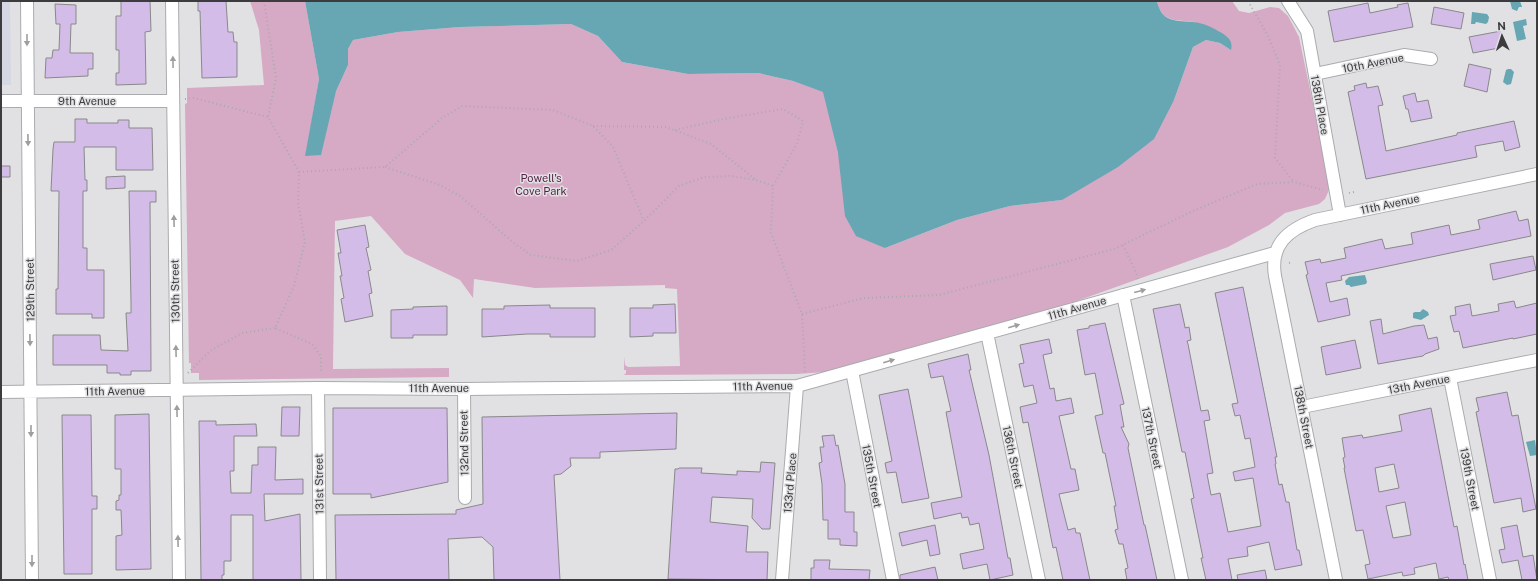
<svg xmlns="http://www.w3.org/2000/svg" width="1538" height="581" viewBox="0 0 1538 581" font-family="'Public Sans',sans-serif">
<style>
.built{fill:#d5d7e2}
.green{fill:#d6a9c5}
.water{fill:#67a6b3}
.building{fill:#d4bce9;stroke:#89888a;fill-rule:evenodd}
.lines{fill:none;stroke-linecap:round;stroke-linejoin:round}
.minor-casing{stroke:#aaabae;stroke-width:14}
.path{stroke:#aaaaad;stroke-width:2;stroke-dasharray:1 3;stroke-linecap:butt}
.minor{stroke:#fff;stroke-width:12}
.oneway{fill:#9e9e9e}
.labels{text-anchor:middle;dominant-baseline:central;stroke-width:3;stroke-linejoin:round;paint-order:stroke}
.street-label{font-size:11px;fill:#3c3c3e;stroke:#e1e1e4}
.park-label{font-size:11px;fill:#551e45;stroke:#e1e1e4}
</style>
<rect width="100%" height="100%" fill="#e1e1e4"/>
<path class="built" d="M1,1H10L11,85H1Z"/>
<path class="green" d="M250,1H305L319,79L306,154L348,65V49L353,40L398,32L460,27L571,24L598,36L622,62L688,74L758,73L793,81L824,92L838,153L885,248L957,220L1010,206L1062,200L1174,100L1193,47L1206,40L1220,43L1231,50L1195,22L1174,20L1164,16L1159,8L1157,1H1232L1239,11L1249,13L1270,7L1279,8L1288,16L1299,37L1329,180V190L1325,199L1319,204L1285,213L1269,225L1228,247L1060,307L839,371L797,374L624,375L626,373V370H624V357L625,365L628,367L680,366L677,289L665,288V285L535,288L474,279L473,298L460,280L405,254L371,216L335,221L333,369L449,368V377L199,380V373H191V363H189L185,104L187,103V88L264,85L259,30Z"/>
<path class="water" d="M305,1H1157C1158,6 1161,14 1166,17C1174,22 1184,21 1193,22C1204,23 1213,28 1222,33C1229,38 1233,41 1231,50L1220,43L1206,40L1193,47L1174,100L1154,139L1118,167L1062,200L1010,206L957,220L885,248L856,236L845,216L838,153L823,92L793,81L758,73L688,74L622,62L598,36L571,24L460,27L398,32L353,40L348,49V65L336,91L321,155L305,156L319,79Z
M1510,1H1520L1522,7H1519L1517,11L1512,9Z
M1472,12L1487,14L1489,17L1488,22L1486,24L1476,22L1475,24H1471Z
M1526,19L1527,25L1523,26L1526,39L1517,41L1513,22Z
M1508,69H1511L1514,72L1511,84L1507,85L1503,82L1506,70Z
M1365,275L1367,282L1366,284L1351,287L1349,285H1346L1345,281L1349,277Z
M1423,309L1428,312L1429,315L1421,320L1413,318V313L1415,312H1420Z
M1535,440L1537,455L1530,456L1526,442Z"/>
<path class="building" d="M121,1H150L151,31L145,32L146,84L116,85V73H119V50H116V16H121Z
M198,1H226L228,32H233L234,42H237V77L202,78L200,11H198Z
M1368,3L1370,13L1398,7L1397,5L1408,3L1413,27L1334,42L1328,11Z
M55,4L76,5V24H71L70,53H93V69H88V76L45,78L46,58H52L53,50H59L60,24H56Z
M1434,7L1464,13L1461,29L1431,24Z
M1501,31L1504,47L1473,53L1469,37Z
M1469,64L1491,69L1487,92L1464,86Z
M1366,83L1367,88L1378,86L1383,105L1378,106L1386,151L1457,135V133L1514,121L1520,147L1505,151L1503,141L1475,146L1477,157L1366,179L1348,92L1355,90L1354,86Z
M1415,93L1417,102L1428,100L1432,118L1411,122L1408,109H1406L1403,96Z
M75,119H87V123H118V120H129V128H152L153,170H116V147H84L85,180H87V191H83V248H87V270H104V318H92V314H56V289H58L59,191H51L53,149L54,142H75Z
M1,166H10V177H1Z
M125,176V188L106,189V177Z
M129,191H156V202H150L151,371H131V375H120V373H107V365H53V335H100L101,350L128,351L126,313H131V303Z
M1516,211L1519,221L1528,219L1531,236L1341,276L1342,280L1326,283L1330,302L1347,298L1350,315L1318,322L1306,275L1308,274L1305,262L1320,259L1321,263L1346,258L1344,248L1382,239L1385,249L1413,244L1411,233L1449,225L1451,235L1480,229L1478,220Z
M365,225L369,247L366,248L371,270L368,271L372,293L369,294L373,316L345,322L341,299L344,298L340,276H342L338,253H341L337,230Z
M1533,256L1536,270L1493,280L1490,264Z
M1243,287L1277,457H1275L1276,464H1275L1279,485L1282,484L1286,502H1289L1297,550H1299L1302,565L1275,570L1269,542L1247,547L1248,556L1228,559L1232,580H1206L1201,558H1203L1191,499L1194,498L1185,452H1182L1153,309L1180,304L1185,327V328L1189,327L1191,340L1187,341L1188,344L1201,411L1208,410L1210,420L1204,421L1213,473L1207,474L1211,495L1220,493L1228,532L1261,526L1253,478L1235,481L1233,472L1255,467L1250,438L1245,439L1240,415L1235,416L1232,404L1238,403L1215,293Z
M1514,301L1516,308L1537,303V334L1513,339V338L1463,348L1459,331L1454,332L1450,316L1456,315L1455,307L1470,304L1472,316L1499,311L1498,304Z
M675,304L676,333H653V336L630,337V308H653V305Z
M550,305V308H595V337H550V334H527L482,337V309H504V306Z
M447,306V335H413V338H391V310L413,309V307Z
M1381,319L1383,334L1414,326L1424,325L1428,339L1437,337L1439,349L1425,354L1423,356L1378,364L1370,321Z
M1105,323L1124,404L1120,405L1124,427H1121L1129,444L1128,448L1144,525H1145L1157,580H1127L1125,569L1128,568L1123,544H1119L1115,530L1118,529L1114,506H1116L1105,453H1103L1095,416L1103,414L1095,373L1085,375L1077,330L1089,328V326Z
M1049,339L1052,353L1043,355L1050,389L1054,388L1056,401L1071,398L1074,413L1059,416L1071,469H1075L1079,490L1059,494L1068,530L1075,528L1076,533H1080L1090,580H1063L1056,547L1053,548L1028,422L1023,423L1020,407L1037,403L1033,385L1024,387L1019,364L1024,363L1020,345Z
M1355,340L1361,368L1326,375L1321,347Z
M968,354L971,370H969L989,455L1008,558H1010L1013,575L990,580L987,564L963,569L960,554L984,549L979,523L970,525L968,517L962,518L961,513L934,519L931,503L962,497L946,412L951,411L943,376L931,378L928,364Z
M908,389L929,498L902,503L896,472L887,473L885,463L892,461L879,395Z
M1507,392L1512,416L1518,415L1536,509L1523,512L1521,498L1494,503L1476,412L1479,411L1476,398Z
M282,407H300L299,436H281Z
M333,408H447L448,482L371,498V494H333Z
M1431,408L1454,527L1457,526L1464,565L1465,564L1468,580H1449L1448,577L1439,579L1436,563L1414,568L1415,574L1403,576L1402,572L1368,579L1365,565L1370,564L1363,530L1356,531L1344,468H1345L1343,458L1345,457L1342,438L1362,435L1363,438L1402,431L1399,415ZM1394,464L1399,488L1379,492L1375,468ZM1405,502L1411,535L1393,538L1386,506Z
M677,413L676,449L600,452V458H570L571,466L561,474L554,475L560,580H494L493,547L482,537L448,539L449,580H336L335,515L456,514V510L483,504L482,417Z
M149,414L151,569L116,570V536L122,535L121,510H116V501L119,500V495H121V469H115V415Z
M62,415H91L92,496H97V509H92V574H64Z
M199,421H216V425L256,424L257,436H234V471H230L231,493H251L252,465H258V447H276L275,480L303,479V494H264L265,521L300,514L301,580H253V515H231V561H224V575H222V580H201Z
M834,435L836,446L838,445L845,484V512H854V532H857V546L840,545V539H828V520H823L822,484L819,463L822,462L820,447H824L822,436Z
M761,462L775,463L770,529H762L752,518L753,499L712,497L710,522L748,526L746,552H768L767,580L668,579L675,469H678L679,468H702L701,473L737,475V471L760,472Z
M935,525L940,554L930,556L927,540L902,546L899,533Z
M1517,525L1523,557L1533,555L1537,580H1522L1518,560L1502,563L1499,550L1505,549L1501,528Z
M814,560H830L829,569L870,570L869,580H811V568H814Z
M935,567L938,580H900V575Z
M1265,570L1267,580H1238L1237,575Z"/>
<g class="lines">
<g class="minor-casing">
<path id="minor" d="M27,1L32,580
M172,1L179,580
M1288,1L1307,31L1340,215
M1315,74L1404,55L1431,59
M1,101H173
M1123,295L1182,580
M987,333L1039,580
M852,371L893,580
M1450,378L1490,580
M318,388L320,580
M464,389L465,498
M1,392L318,388L464,389L797,386L1275,253
M1302,407L1537,360
M782,580L797,386
M1336,580L1275,276C1270,245 1287,230 1315,220L1537,174"/>
</g>
<path class="path" d="M264,1L276,78L268,117L299,172L298,203L305,242L294,286L275,328L312,344L321,356V373
M1248,1L1268,36L1280,65L1275,158L1294,182
M185,99L194,98L268,117
M593,126L666,127L711,144L756,180
M675,130L729,118L783,109L803,121L797,144L773,186L771,233L802,314L805,372
M385,167L440,185L460,196L515,244L531,255L577,261L611,250L644,221L679,186L704,177L731,176L756,180L773,186
M299,172L385,167L442,118L462,106L553,110L593,126L613,147L644,221
M1349,193L1354,192
M1123,245L1135,270L1138,280
M1289,263L1292,262
M802,314L864,298L939,295L1114,249L1193,211L1257,184L1294,182L1323,190
M188,373L210,351L242,333L275,328"/>
<use href="#minor" class="minor"/>
</g>
<defs><path id="oneway-solid" d="M-6-.8H1V-3.2L6.5 0L1 3.2V.8H-6Z"/></defs>
<g class="oneway">
<use href="#oneway-solid" transform="translate(27 40) rotate(90)"/>
<use href="#oneway-solid" transform="translate(173 62) rotate(-91)"/>
<use href="#oneway-solid" transform="translate(28 140) rotate(89)"/>
<use href="#oneway-solid" transform="translate(174 221) rotate(-91)"/>
<use href="#oneway-solid" transform="translate(1140 291) rotate(-15)"/>
<use href="#oneway-solid" transform="translate(1014 326) rotate(-16)"/>
<use href="#oneway-solid" transform="translate(30 340) rotate(89)"/>
<use href="#oneway-solid" transform="translate(176 351) rotate(-91)"/>
<use href="#oneway-solid" transform="translate(889 361) rotate(-16)"/>
<use href="#oneway-solid" transform="translate(177 411) rotate(-91)"/>
<use href="#oneway-solid" transform="translate(31 431) rotate(90)"/>
<use href="#oneway-solid" transform="translate(178 541) rotate(-91)"/>
<use href="#oneway-solid" transform="translate(32 561) rotate(90)"/>
</g>
<g class="labels">
<g class="street-label">
<text transform="translate(1373 63) rotate(-11)">10th Avenue</text>
<text x="87" y="101">9th Avenue</text>
<text transform="translate(1320 105) rotate(80)">138th Place</text>
<text transform="translate(1390 204) rotate(-12)">11th Avenue</text>
<text transform="translate(30 290) rotate(-91)">129th Street</text>
<text transform="translate(175 291) rotate(-91)">130th Street</text>
<text transform="translate(1077 308) rotate(-16)">11th Avenue</text>
<text transform="translate(1419 384) rotate(-11)">13th Avenue</text>
<text transform="translate(763 386) rotate(-1)">11th Avenue</text>
<text x="439" y="388">11th Avenue</text>
<text transform="translate(115 391) rotate(-1)">11th Avenue</text>
<text transform="translate(1304 417) rotate(79)">138th Street</text>
<text transform="translate(1152 438) rotate(78)">137th Street</text>
<text transform="translate(464 443) rotate(-91)">132nd Street</text>
<text transform="translate(1013 457) rotate(78)">136th Street</text>
<text transform="translate(872 476) rotate(79)">135th Street</text>
<text transform="translate(1470 479) rotate(79)">139th Street</text>
<text transform="translate(790 483) rotate(-85)">133rd Place</text>
<text transform="translate(319 484) rotate(-91)">131st Street</text>
</g>
<g class="park-label">
<text x="541" y="178">Powell's<tspan x="541" dy="13">Cove Park</tspan></text>
</g>
</g>
<rect width="1538" height="581" fill="none" stroke="#3c3c3e" stroke-width="4"/>
<g transform="translate(1502 36) rotate(357)" stroke="#e1e1e4" stroke-width="3" paint-order="stroke">
<path d="M0-3L7 15L0 10L-7 15Z" fill="#3c3c3e"/>
<text y="-6" font-size="11" font-weight="bold" text-anchor="middle" fill="#3c3c3e">N</text>
</g>
</svg>
